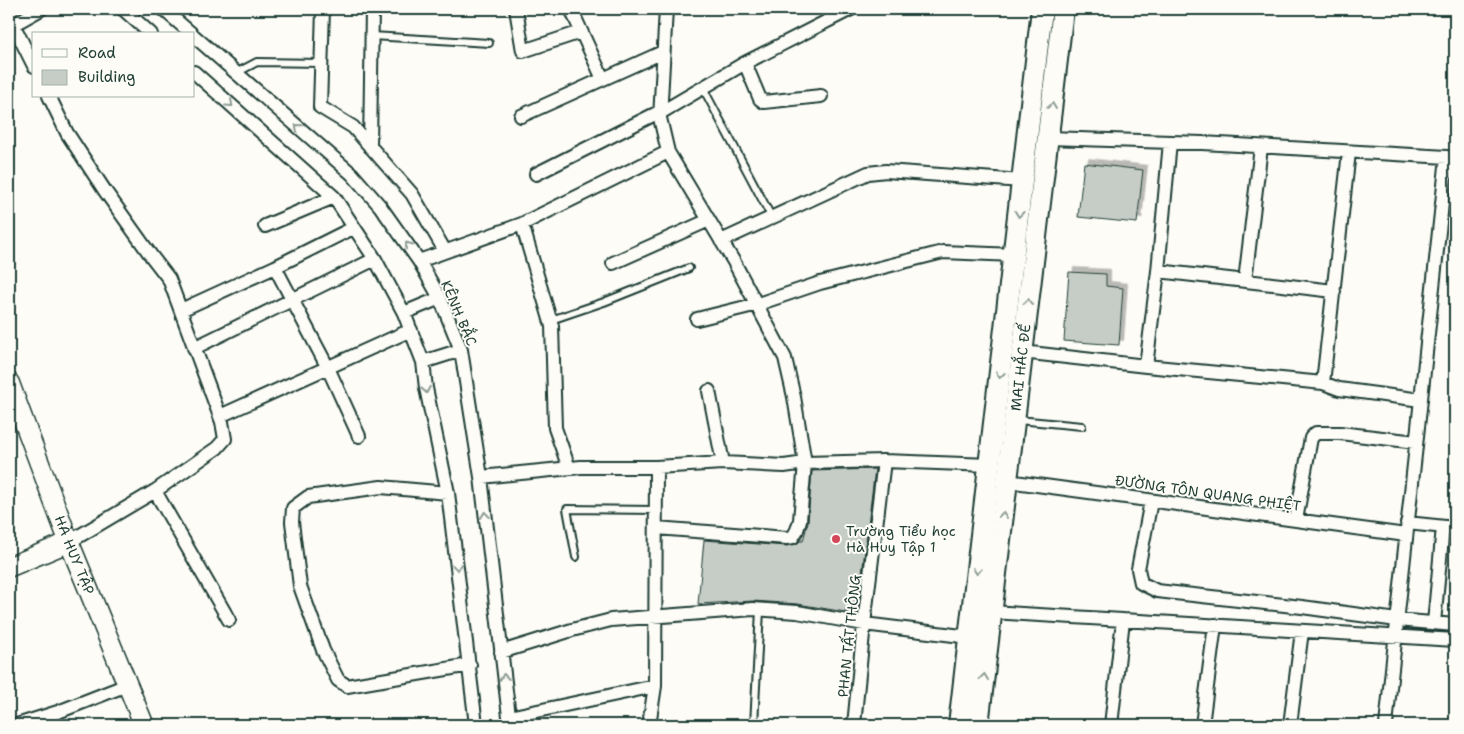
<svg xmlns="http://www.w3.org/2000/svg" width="1464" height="734" viewBox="0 0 1464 734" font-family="'Shantell Sans',sans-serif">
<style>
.building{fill:#c6cdc7;stroke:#1f3d34;filter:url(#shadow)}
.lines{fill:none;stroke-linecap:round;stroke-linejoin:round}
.lane-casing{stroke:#1f3d34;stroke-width:10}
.street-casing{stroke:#1f3d34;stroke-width:16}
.secondary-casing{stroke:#1f3d34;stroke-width:22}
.primary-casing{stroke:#1f3d34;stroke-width:24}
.lane{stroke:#fdfcf7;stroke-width:6}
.street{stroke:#fdfcf7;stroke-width:12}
.secondary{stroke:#fdfcf7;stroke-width:19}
.primary{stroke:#fdfcf7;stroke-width:20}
.oneway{stroke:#8e9c96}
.poi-dot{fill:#d1495b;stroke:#fdfcf7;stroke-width:2}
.labels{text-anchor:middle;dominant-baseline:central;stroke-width:4;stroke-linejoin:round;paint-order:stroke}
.street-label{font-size:14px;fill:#1f3d34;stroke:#fdfcf7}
.poi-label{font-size:14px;fill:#1f3d34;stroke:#fdfcf7;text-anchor:start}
</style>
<defs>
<filter id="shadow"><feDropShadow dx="4.5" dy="-4.5" stdDeviation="0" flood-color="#0004"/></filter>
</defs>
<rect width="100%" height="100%" fill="#fdfcf7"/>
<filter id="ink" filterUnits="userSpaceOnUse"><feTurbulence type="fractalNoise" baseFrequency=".02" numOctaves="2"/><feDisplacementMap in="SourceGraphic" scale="10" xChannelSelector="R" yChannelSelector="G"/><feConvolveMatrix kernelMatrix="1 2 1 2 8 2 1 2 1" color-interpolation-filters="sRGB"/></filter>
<g filter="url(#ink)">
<path class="building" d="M1084,163L1143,170L1137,223L1078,217Z
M1069,272L1106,274V286L1123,288L1119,345L1064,341Z
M875,469L857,614L798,604L753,601L698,604L704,540L786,546L797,544L800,541H803L808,522L812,471Z"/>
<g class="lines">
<g class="lane-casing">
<path id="lane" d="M372,36L489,43
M236,73L257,62L321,63
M703,88L772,218
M551,320L604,302L689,268
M1018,420L1082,426
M576,557L567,509L656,510
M754,725L760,610"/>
</g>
<g class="street-casing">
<path id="street" d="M123,9L151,34
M163,9L192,34
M323,9L320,107L353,127L412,194L445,251
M516,9L523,51L581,32
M571,9L603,79
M9,20L17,32L34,66
M9,27L41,9
M194,36L352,174L380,206L419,261L440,298L461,350L481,477L510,725
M745,63L760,99L764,102L821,96
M194,72L334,197L375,259L404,313L423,362L426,388L448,493L476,725
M49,96L67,133L105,191L152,257L169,279L222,422L225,439L217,448L155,491L69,542
M521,116L663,52
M1048,138L1202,143L1447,157L1386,725
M1170,142L1158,271L1146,366L1323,383L1339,389L1421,400
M370,147L372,9
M536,174L657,113H660L745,63L851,9
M522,224L552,326L555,428L569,468
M265,226L334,197
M721,241L868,173L886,171L1022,181
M419,261L522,224L668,152
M613,263L709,220
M275,267L328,368L359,436
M1158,271L1334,291
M1245,281L1261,147
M181,310L275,267L353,228
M404,313L440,298
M697,319L758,304L820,283L943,252L1014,255
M194,348L375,259
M1022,352L1146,366
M423,362L461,350
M1323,383L1349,152
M709,391L723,463
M220,416L411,330
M481,477L581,467H656L723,463L784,466L805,463L884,461L990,465
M1007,481L1406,535
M155,491L229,620
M448,493L381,487L308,497L293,508L292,522L300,586L323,650L338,680L347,686L470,665
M1151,501L1138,569L1141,583L1157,591L1302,607L1397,620L1455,625
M1296,520L1311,438L1316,433H1340L1416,442
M1407,523L1455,528
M656,528L787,538L793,537L797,530L800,520L805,463L794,397L785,358L734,262L668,152L660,118L666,9
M991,612L1455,640
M1434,623L1443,527
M501,652L572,630L611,620L753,609L797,612L864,624L970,637
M509,717L655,686
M17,725L58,712L127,685
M649,725L655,686L656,467
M854,725L864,624L884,461
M1111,725L1123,620
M1202,725L1215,625
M1290,725L1302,631"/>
</g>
<g class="secondary-casing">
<g id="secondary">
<path id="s1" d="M9,382L69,542L144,725"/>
<path d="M9,567L69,542"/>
</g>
</g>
<g class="primary-casing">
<g id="primary">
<path d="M959,725L1042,9"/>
<path id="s2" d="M978,725L1063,9"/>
</g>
</g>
<use href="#lane" class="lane"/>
<use href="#street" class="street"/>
<use href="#secondary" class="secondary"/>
<use href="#primary" class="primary"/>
</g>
<defs><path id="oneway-chevron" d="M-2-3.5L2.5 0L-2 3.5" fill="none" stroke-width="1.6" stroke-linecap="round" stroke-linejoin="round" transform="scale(1.25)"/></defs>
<g class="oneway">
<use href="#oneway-chevron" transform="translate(230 104) rotate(42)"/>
<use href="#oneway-chevron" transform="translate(1052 106) rotate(-83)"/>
<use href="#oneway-chevron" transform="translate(298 127) rotate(-139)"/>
<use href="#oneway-chevron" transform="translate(1019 214) rotate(97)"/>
<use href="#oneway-chevron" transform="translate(408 245) rotate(-125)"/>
<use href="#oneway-chevron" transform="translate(1028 302) rotate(-83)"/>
<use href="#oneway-chevron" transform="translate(1000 375) rotate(97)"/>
<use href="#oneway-chevron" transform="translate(426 390) rotate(80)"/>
<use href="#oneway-chevron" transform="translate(485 515) rotate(-96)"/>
<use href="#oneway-chevron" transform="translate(1003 515) rotate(-83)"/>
<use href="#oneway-chevron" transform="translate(457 567) rotate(83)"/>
<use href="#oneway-chevron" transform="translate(977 571) rotate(97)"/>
<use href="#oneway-chevron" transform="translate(504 677) rotate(-97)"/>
<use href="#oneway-chevron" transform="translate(984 677) rotate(-83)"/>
</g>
</g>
<circle class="poi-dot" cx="836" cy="539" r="5"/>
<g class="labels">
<g class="street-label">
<text transform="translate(459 313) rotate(67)">KÊNH BẮC</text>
<text stroke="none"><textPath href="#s2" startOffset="360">MAI HẮC ĐẾ</textPath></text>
<text transform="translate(1208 493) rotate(8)">ĐƯỜNG TÔN QUANG PHIỆT</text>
<text stroke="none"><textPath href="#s1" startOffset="185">HÀ HUY TẬP</textPath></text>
<text transform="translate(849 636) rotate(-84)">PHAN TẤT THÔNG</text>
</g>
<g class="poi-label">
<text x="846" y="531">Trường Tiểu học<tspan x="846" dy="16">Hà Huy Tập 1</tspan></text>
</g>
</g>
<rect width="1464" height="734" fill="none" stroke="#fdfcf7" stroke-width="30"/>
<rect x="15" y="15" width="1434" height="704" fill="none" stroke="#1f3d34" stroke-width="2" filter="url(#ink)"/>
<rect x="32" y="32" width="162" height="65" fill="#fdfcf7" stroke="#a4b0a9"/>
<rect x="42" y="49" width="25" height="8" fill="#fdfcf7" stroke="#a4b0a9"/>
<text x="78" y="58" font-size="15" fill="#1f3d34">Road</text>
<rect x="42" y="70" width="25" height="15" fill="#c6cdc7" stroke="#a4b0a9"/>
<text x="78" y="82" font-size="15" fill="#1f3d34">Building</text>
</svg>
